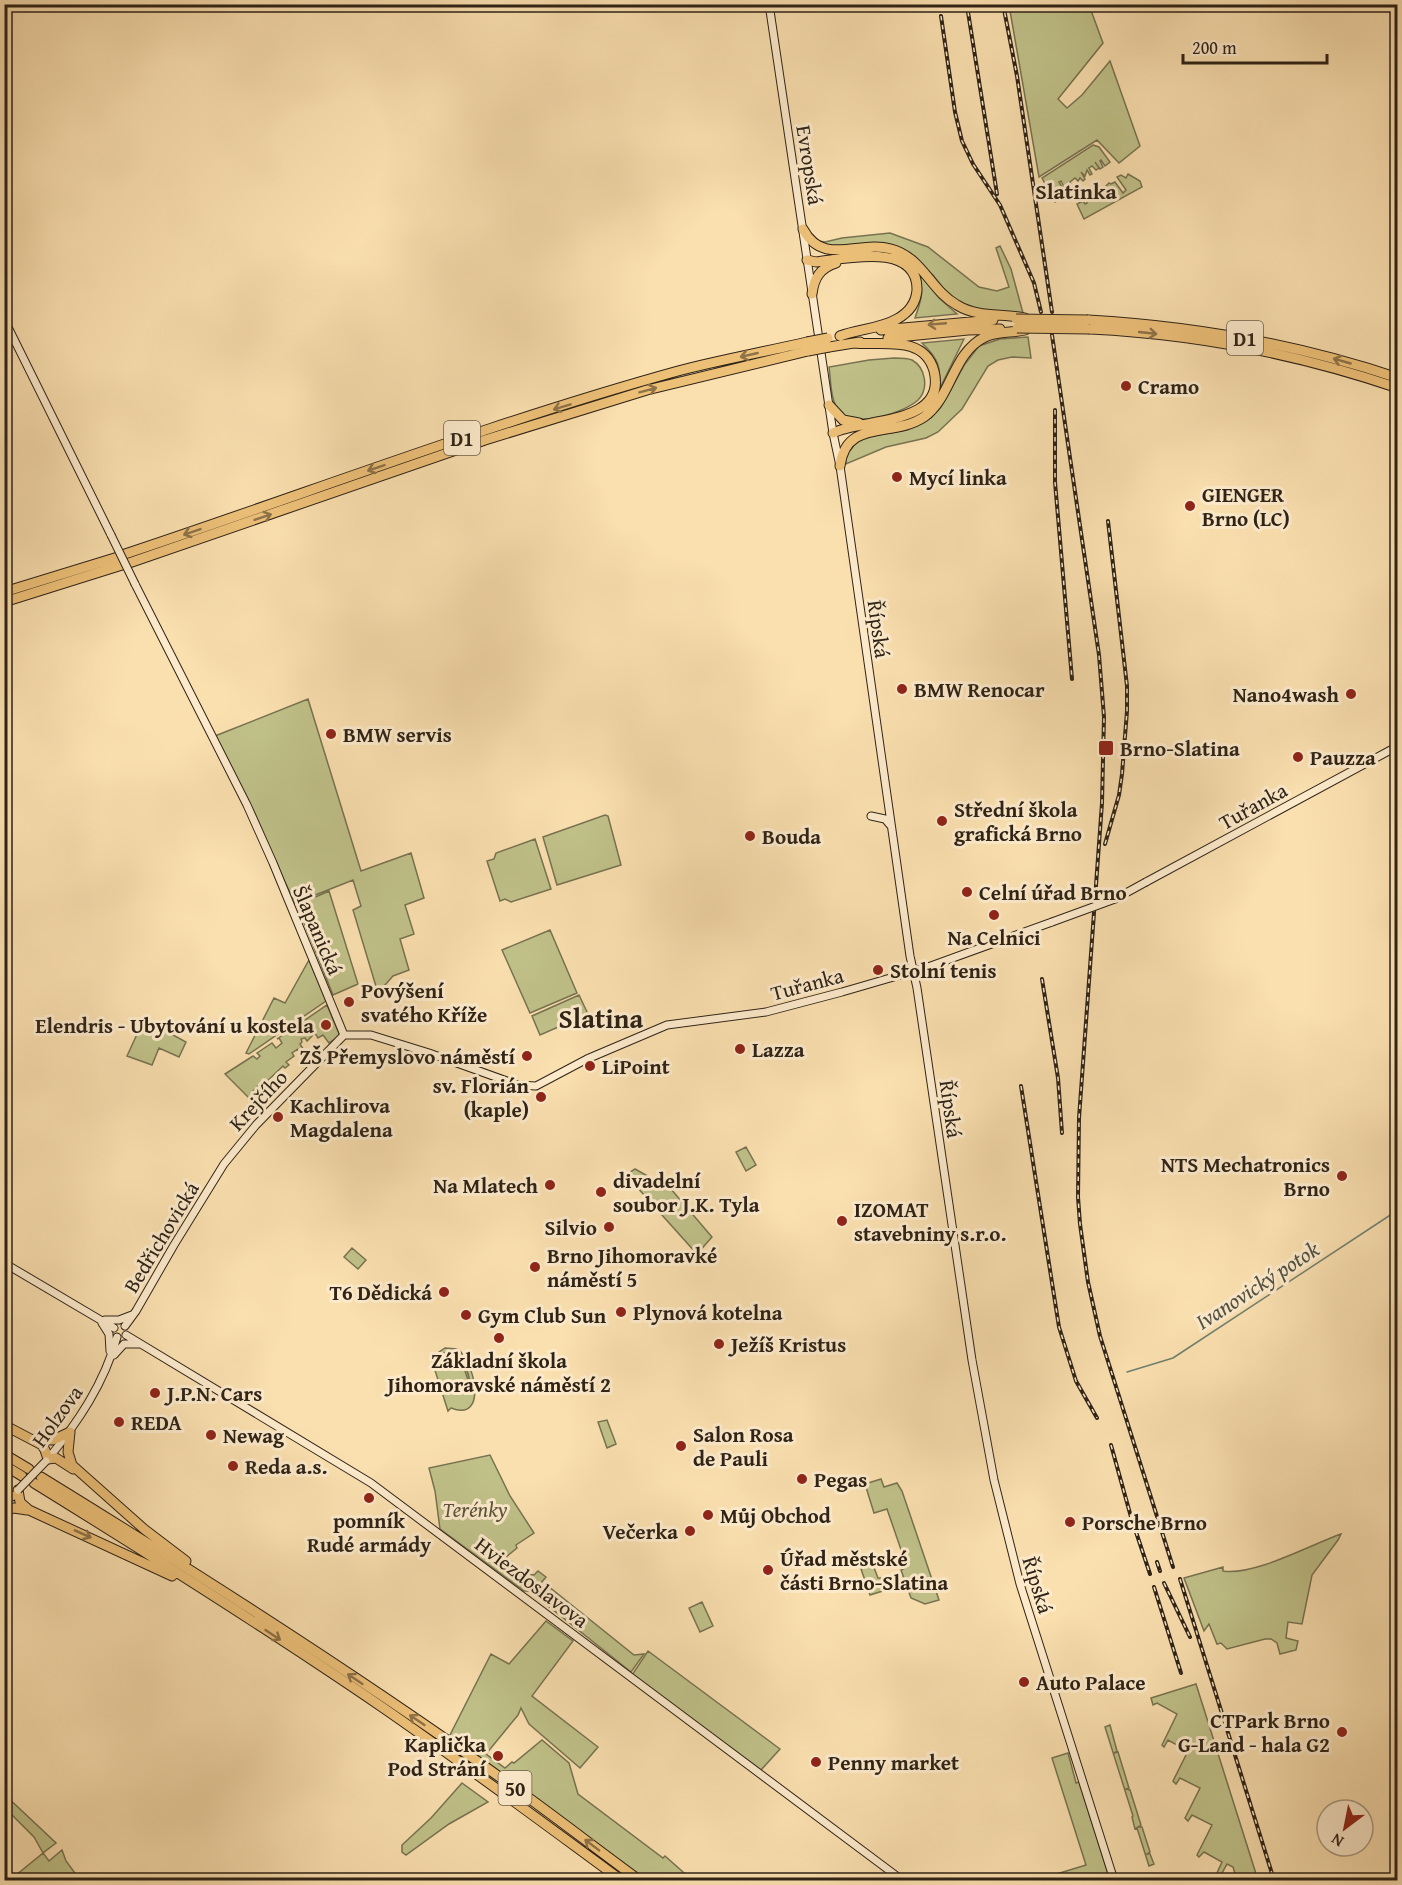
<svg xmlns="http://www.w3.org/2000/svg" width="1402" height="1885" viewBox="0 0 1402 1885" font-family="'Gentium Book Plus',serif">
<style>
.green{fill:#c0c189;stroke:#777250;stroke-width:1.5;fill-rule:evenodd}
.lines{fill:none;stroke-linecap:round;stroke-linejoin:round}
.stream{stroke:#717f70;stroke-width:1.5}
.secondary-casing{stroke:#2e2317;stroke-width:9}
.highway-casing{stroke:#2e2317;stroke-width:11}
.secondary{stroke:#fceacb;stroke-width:7}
.highway{stroke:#edc078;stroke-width:9}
.rail-casing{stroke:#2e2317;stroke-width:4}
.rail{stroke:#fceacb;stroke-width:1.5;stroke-dasharray:4.5;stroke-linecap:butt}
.secondary-bridge-casing{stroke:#2e2317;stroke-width:9;stroke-linecap:butt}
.highway-bridge-casing{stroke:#2e2317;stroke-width:11;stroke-linecap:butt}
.secondary-bridge{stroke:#fceacb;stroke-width:7}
.highway-bridge{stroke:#edc078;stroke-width:9}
.oneway{stroke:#8e7248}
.poi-dot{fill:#8f2418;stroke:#fceacb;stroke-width:2}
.labels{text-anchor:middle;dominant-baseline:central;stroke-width:6;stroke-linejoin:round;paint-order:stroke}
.shield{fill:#fceacb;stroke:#6c5f4d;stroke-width:1.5}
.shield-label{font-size:20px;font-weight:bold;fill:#2e2317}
.street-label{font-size:21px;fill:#2e2317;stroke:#fceacb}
.poi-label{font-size:21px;font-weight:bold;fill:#2e2317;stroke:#fceacb;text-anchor:start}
.park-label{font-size:21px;font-style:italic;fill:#5a5239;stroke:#fceacb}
.neighbourhood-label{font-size:22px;font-weight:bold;fill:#2e2317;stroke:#fceacb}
.water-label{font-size:22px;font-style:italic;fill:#505143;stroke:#fceacb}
.district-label{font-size:27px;font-weight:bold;fill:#2e2317;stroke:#fceacb}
</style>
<rect width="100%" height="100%" fill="#fadfaf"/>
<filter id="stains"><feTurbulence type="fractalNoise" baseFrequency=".00333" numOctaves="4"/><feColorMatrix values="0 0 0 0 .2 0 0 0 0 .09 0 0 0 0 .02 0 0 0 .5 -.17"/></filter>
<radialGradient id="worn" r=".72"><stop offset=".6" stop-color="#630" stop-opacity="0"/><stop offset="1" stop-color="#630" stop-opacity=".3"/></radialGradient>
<path class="green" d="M1009,5H1089L1103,43L1058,99L1067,108L1082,95L1110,61L1140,146L1119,163L1097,140L1039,177Z
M1093,145L1099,147L1110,162L1105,166L1101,160L1100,161L1103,167L1100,169L1095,162L1099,168L1096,170L1092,166L1089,168L1092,174L1090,175L1087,170L1085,176L1081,172L1085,179L1083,181L1080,178L1078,181L1075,178L1070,182L1072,187L1070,188L1067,184L1065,189L1061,181L1059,182L1062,187L1059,192L1062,198L1055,202L1042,178Z
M1128,174L1140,181L1142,187L1084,219L1077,204L1083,201L1085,204L1087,203L1084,198L1094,192L1099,200H1101L1102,196L1098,190H1102L1109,183L1111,184L1115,182L1123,193L1126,190L1117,177L1121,175L1126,178Z
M811,233L819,241L825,242L842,238L890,233L928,247L979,287L997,291L1009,287L996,248L1000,246L1011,269L1023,313H993L964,306L948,294L933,275L909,254L823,246Z
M916,269L939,298L957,314L915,318C922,298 925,290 916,269Z
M1028,337L1031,358L1012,357L998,360L988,366L962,409L938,432L926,438L886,447L846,464L845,452L860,438L907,430L931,418L941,407L965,364L979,346L1000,339Z
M964,339L939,390C942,368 938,358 922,343Z
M894,358C900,358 907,358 912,360C926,368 929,389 918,400C904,413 856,428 840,412C830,401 831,381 829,367L869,360Z
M308,699L361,871L411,853L424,898L405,905L414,934L400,939L409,970L393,976L378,993L353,910L361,906L353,880L295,903L215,736Z
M605,815L608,816L621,865L557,885L543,837Z
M535,839L551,889L511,902L505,899L500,901L487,861L494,859L496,853Z
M329,891L358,984L333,995L297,905Z
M550,930L577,993L530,1013L502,950Z
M309,960L326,1001L249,1054L246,1053L274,998L285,1003Z
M579,995L588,1014L540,1035L532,1016Z
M327,1005L340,1036L329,1043L323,1035L318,1038L315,1033L307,1041L305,1038L301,1039L302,1042L300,1044L305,1052L301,1054L298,1049L292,1053L294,1056L286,1062L289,1065L285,1068L283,1066L260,1088L258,1086L253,1091L255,1093L250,1099L225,1074L253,1056L257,1059L260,1056L257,1053L272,1043L276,1048L282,1043L279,1038L277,1039Z
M144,1019L186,1042L179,1057L159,1048L152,1065L127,1056Z
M746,1147L756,1165L746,1171L736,1152Z
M635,1169L671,1189L712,1237L697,1254L626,1175Z
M352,1248L366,1260L358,1269L344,1257Z
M445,1348L457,1349C474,1359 489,1423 451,1408L448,1411L432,1361L439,1352ZM453,1351C466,1357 470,1380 472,1393L461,1358L437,1364L443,1353Z
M607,1420L616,1444L607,1448L598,1422Z
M490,1455L510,1496L534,1533L516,1545L517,1548L506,1557L526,1574L534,1575L538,1571L546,1577L534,1591H524L440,1529L435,1491L429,1468Z
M881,1479L884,1487L897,1483L902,1491L939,1600L925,1604L911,1598L901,1570L907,1567L887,1509L874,1513L865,1484Z
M1341,1534L1338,1540L1312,1575L1302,1624L1288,1622L1286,1638L1298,1641L1296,1650L1280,1654L1277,1643L1271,1639H1265L1227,1649L1221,1643L1217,1644L1209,1624L1204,1631L1184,1578L1223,1567V1571C1254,1576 1310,1545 1341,1534Z
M873,1565L878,1578H883L889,1589L870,1595L861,1569Z
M548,1586L634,1655L644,1654L631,1672L547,1605L544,1596Z
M702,1602L713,1626L700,1632L689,1608Z
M546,1621L573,1641L532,1696L598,1747L580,1768L529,1724L521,1708L518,1715L486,1754L505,1768L512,1762L514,1763L542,1740L569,1763L578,1794L663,1858L665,1856L692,1880H647L450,1735L491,1654L509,1664Z
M648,1651L780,1749L761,1770L632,1675Z
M1196,1684L1258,1880H1237L1233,1867L1227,1864L1221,1875L1217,1873L1222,1862L1204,1852L1199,1857L1197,1855L1212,1825L1192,1815L1188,1821L1185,1818L1200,1788L1180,1778L1176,1784L1173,1781L1188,1751L1168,1740L1164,1747L1162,1745L1177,1714L1157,1703L1153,1705L1151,1698Z
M1110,1725L1117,1751L1114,1753L1118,1752L1129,1788L1126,1789L1130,1790L1141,1825L1138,1827H1142L1150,1852L1147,1854H1150L1154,1864L1149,1866L1137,1828L1135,1829L1132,1817L1133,1816L1105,1727Z
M1068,1753L1075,1779L1076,1783L1079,1782L1110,1880H1037L1086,1865L1052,1758Z
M462,1783L488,1802L449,1824L406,1855L402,1852V1845L431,1818Z
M4,1794L56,1843L43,1853L49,1861L62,1850L66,1861L80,1880H10L43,1853L34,1837L5,1808Z"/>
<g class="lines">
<path class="stream" d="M1127,1372L1173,1358L1398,1210"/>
<g class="secondary-casing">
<path id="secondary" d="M769,4L833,433L840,466L910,956L917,988L972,1360L994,1480L1020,1584L1114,1880
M4,319L111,535
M135,584L247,805L273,863L344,1035
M871,816L885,819L891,826
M1146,882L1398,746
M344,1035H371L429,1053L518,1085L536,1086L587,1059L667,1025L766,1012L842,992L928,967L1052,922
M4,1263L114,1328
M105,1320H119L132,1315
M102,1323L109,1334L110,1351
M125,1326L136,1311L174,1245L224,1164L256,1125L344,1035
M126,1335L371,1483L902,1880
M114,1355L124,1344H139
M48,1459C78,1422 104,1384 117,1337"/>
</g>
<g class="highway-casing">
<path id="highway" d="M803,229C823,267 859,240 891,249C922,257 931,291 957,305C978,318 1002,313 1025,318
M807,260L816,262C844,259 918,241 917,290C916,303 908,313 897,319C880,329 858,329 840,336
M812,294C814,278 820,268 836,263
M1088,320C1194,326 1297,344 1398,378
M1090,329C1195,334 1298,354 1398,388
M881,330L993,320
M888,338L968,330L1000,329
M829,347L860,342
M829,405L843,420L859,423
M833,433C861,418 948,426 934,371C924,334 881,346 854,343
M840,466C846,418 893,438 924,417C952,397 952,353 985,337C997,331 1012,333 1025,330
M125,554C309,493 490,423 678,371C720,360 764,352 807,342
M129,563L485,440L647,390L808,351
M4,592L118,557
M4,602L122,565
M4,1425L42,1445L45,1450L48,1459L56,1458L73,1469
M70,1432L68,1452L72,1465L144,1529L186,1561
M36,1439L53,1440L70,1432
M4,1454L29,1469
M4,1465L22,1476
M41,1477C202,1576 362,1678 515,1788C557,1818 598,1850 639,1880
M34,1483C152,1556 268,1629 382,1707C463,1763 542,1822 621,1880
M18,1490L20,1502L29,1510L172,1576
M4,1494L12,1496
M4,1511L14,1508L27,1510"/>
</g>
<use href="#secondary" class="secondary"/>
<use href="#highway" class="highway"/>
<g class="rail-casing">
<path id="rail" d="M1003,4L1017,76L1052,312
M968,12L997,194
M941,16L955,112L962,141L973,164L1000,205L1034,283L1041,312
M1052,335L1099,655L1104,717L1102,803L1079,1118L1078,1197L1080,1224L1088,1282L1100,1336L1173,1567
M1055,410V482L1072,679
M1105,844L1119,795L1122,774L1127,711V686L1108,521
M1042,979L1058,1078L1062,1133
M1021,1086L1059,1327L1076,1381L1097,1418
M1111,1445L1131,1517L1150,1574
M1157,1562L1160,1571
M1180,1579L1274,1880
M1164,1583L1190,1637
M1154,1587L1181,1673"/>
</g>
<use href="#rail" class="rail"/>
<g class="secondary-bridge-casing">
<path id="secondary-bridge" d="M111,535L135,584
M1052,922L1115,899L1146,882
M18,1490L46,1461"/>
</g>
<g class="highway-bridge-casing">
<path id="highway-bridge" d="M1016,319L1088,320
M1017,328L1090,329
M807,342L828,338
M808,351L829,347"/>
</g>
<use href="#secondary-bridge" class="secondary-bridge"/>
<use href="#highway-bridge" class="highway-bridge"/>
</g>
<defs><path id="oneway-shaft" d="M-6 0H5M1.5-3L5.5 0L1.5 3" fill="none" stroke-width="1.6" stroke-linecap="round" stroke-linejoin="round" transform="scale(1.5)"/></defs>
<g class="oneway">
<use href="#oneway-shaft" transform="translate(937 324) rotate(175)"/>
<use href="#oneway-shaft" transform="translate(1148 333) rotate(6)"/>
<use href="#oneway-shaft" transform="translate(749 355) rotate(167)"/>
<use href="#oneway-shaft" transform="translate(1342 361) rotate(-164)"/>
<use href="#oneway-shaft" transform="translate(648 390) rotate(-15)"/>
<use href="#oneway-shaft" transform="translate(562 407) rotate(163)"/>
<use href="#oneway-shaft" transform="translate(376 468) rotate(161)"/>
<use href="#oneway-shaft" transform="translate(263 517) rotate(-19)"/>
<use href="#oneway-shaft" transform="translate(192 532) rotate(161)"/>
<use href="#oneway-shaft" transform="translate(83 1534) rotate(24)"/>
<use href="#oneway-shaft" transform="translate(273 1635) rotate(34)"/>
<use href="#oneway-shaft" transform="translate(355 1679) rotate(-146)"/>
<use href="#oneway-shaft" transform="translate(417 1720) rotate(-146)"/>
<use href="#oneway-shaft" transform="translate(592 1845) rotate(-143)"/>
</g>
<g class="poi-dot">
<circle cx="1126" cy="386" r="6"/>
<circle cx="897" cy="477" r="6"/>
<circle cx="1190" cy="506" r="6"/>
<circle cx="902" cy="689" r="6"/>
<circle cx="1351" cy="694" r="6"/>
<circle cx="331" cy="734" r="6"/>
<rect x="1098" y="740" width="16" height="16" rx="3"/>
<circle cx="1298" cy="757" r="6"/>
<circle cx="942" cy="821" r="6"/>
<circle cx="750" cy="836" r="6"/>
<circle cx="967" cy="892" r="6"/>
<circle cx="994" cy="915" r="6"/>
<circle cx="878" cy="970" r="6"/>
<circle cx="349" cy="1002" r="6"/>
<circle cx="326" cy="1025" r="6"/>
<circle cx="740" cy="1049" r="6"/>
<circle cx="527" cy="1056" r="6"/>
<circle cx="590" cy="1066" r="6"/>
<circle cx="541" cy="1097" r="6"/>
<circle cx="278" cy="1117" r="6"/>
<circle cx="1342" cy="1176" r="6"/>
<circle cx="550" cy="1185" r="6"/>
<circle cx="601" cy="1192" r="6"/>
<circle cx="842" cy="1221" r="6"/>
<circle cx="609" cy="1227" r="6"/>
<circle cx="535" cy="1267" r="6"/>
<circle cx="444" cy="1292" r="6"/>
<circle cx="621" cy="1312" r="6"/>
<circle cx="466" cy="1315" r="6"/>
<circle cx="499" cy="1338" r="6"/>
<circle cx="719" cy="1344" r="6"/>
<circle cx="155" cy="1393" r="6"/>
<circle cx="119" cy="1422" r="6"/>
<circle cx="211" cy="1435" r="6"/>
<circle cx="681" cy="1446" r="6"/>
<circle cx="233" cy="1466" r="6"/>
<circle cx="802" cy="1479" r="6"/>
<circle cx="369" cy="1498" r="6"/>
<circle cx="708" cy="1515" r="6"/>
<circle cx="1070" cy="1522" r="6"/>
<circle cx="690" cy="1531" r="6"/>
<circle cx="768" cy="1570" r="6"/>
<circle cx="1024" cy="1682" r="6"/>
<circle cx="1342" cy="1732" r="6"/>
<circle cx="498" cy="1756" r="6"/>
<circle cx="816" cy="1762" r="6"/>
</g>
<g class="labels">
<g class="shield">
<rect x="1227" y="321" width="36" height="34" rx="4.5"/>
<rect x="444" y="421" width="36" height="34" rx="4.5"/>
<rect x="498.5" y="1771" width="33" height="34" rx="4.5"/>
</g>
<g class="shield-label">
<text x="1245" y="338">D1</text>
<text x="462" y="438">D1</text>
<text x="515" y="1788">50</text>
</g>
<g class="street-label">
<text transform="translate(810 165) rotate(81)">Evropská</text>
<text transform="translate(879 629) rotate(82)">Řípská</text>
<text transform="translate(1253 806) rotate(-29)">Tuřanka</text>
<text transform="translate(318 930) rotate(67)">Šlapanická</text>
<text transform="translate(807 984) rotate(-15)">Tuřanka</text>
<text transform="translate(258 1100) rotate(-47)">Krejčího</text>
<text transform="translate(951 1109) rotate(82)">Řípská</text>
<text transform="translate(161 1237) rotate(-59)">Bedřichovická</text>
<text transform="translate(57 1416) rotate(-54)">Holzova</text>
<text transform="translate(532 1582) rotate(37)">Hviezdoslavova</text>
<text transform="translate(1038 1585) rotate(73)">Řípská</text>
</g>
<g class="poi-label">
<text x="1138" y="386">Cramo</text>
<text x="909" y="477">Mycí linka</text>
<text x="1202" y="494">GIENGER<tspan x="1202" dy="24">Brno (LC)</tspan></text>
<text x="914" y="689">BMW Renocar</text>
<text x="1339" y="694" text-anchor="end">Nano4wash</text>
<text x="343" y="734">BMW servis</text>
<text x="1120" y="748">Brno-Slatina</text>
<text x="1310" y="757">Pauzza</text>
<text x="954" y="809">Střední škola<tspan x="954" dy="24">grafická Brno</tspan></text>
<text x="762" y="836">Bouda</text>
<text x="979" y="892">Celní úřad Brno</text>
<text x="994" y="937" text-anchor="middle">Na Celnici</text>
<text x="890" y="970">Stolní tenis</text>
<text x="361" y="990">Povýšení<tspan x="361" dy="24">svatého Kříže</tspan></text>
<text x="314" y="1025" text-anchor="end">Elendris - Ubytování u kostela</text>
<text x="752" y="1049">Lazza</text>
<text x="515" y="1056" text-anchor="end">ZŠ Přemyslovo náměstí</text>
<text x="602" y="1066">LiPoint</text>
<text x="529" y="1085" text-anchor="end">sv. Florián<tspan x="529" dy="24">(kaple)</tspan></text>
<text x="290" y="1105">Kachlirova<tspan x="290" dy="24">Magdalena</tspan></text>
<text x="1330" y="1164" text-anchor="end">NTS Mechatronics<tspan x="1330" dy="24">Brno</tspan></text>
<text x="613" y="1180">divadelní<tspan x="613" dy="24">soubor J.K. Tyla</tspan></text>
<text x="538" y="1185" text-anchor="end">Na Mlatech</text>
<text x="854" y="1209">IZOMAT<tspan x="854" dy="24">stavebniny s.r.o.</tspan></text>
<text x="597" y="1227" text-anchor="end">Silvio</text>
<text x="547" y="1255">Brno Jihomoravké<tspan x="547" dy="24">náměstí 5</tspan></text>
<text x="432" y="1292" text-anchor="end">T6 Dědická</text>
<text x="633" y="1312">Plynová kotelna</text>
<text x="478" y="1315">Gym Club Sun</text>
<text x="731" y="1344">Ježíš Kristus</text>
<text x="499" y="1360" text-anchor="middle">Základní škola<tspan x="499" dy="24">Jihomoravské náměstí 2</tspan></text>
<text x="167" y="1393">J.P.N. Cars</text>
<text x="131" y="1422">REDA</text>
<text x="693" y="1434">Salon Rosa<tspan x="693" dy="24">de Pauli</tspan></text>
<text x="223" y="1435">Newag</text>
<text x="245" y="1466">Reda a.s.</text>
<text x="814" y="1479">Pegas</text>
<text x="720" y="1515">Můj Obchod</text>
<text x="369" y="1520" text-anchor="middle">pomník<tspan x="369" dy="24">Rudé armády</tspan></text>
<text x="1082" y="1522">Porsche Brno</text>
<text x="678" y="1531" text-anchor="end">Večerka</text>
<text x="780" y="1558">Úřad městské<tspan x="780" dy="24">části Brno-Slatina</tspan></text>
<text x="1036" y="1682">Auto Palace</text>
<text x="1330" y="1720" text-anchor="end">CTPark Brno<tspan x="1330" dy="24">G-Land - hala G2</tspan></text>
<text x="486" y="1744" text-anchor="end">Kaplička<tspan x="486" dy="24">Pod Strání</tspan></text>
<text x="828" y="1762">Penny market</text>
</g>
<g class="park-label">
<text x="475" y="1509">Terénky</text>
</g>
<g class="neighbourhood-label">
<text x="1076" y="191">Slatinka</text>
</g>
<g class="water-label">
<text transform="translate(1257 1285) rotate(-33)">Ivanovický potok</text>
</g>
<g class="district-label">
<text x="601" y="1018">Slatina</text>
</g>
</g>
<rect width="1402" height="1885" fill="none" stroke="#fadfaf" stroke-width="24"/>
<rect x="6" y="6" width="1390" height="1873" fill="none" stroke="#2e2317" stroke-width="3"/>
<rect x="12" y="12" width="1378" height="1861" fill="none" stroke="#2e2317" stroke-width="1.5"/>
<g transform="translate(1345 1828) rotate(212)"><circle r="28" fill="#fceacb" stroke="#aa9a83" stroke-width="1.5"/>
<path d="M0-4.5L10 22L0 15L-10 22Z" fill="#8f2418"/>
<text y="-9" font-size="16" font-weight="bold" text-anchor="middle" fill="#2e2317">N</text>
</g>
<path d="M1183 54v9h144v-9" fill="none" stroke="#2e2317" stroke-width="3"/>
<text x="1192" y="54" font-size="18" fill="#2e2317" stroke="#fceacb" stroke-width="4.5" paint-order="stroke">200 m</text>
<rect width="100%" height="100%" filter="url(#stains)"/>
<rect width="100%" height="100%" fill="url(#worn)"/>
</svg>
